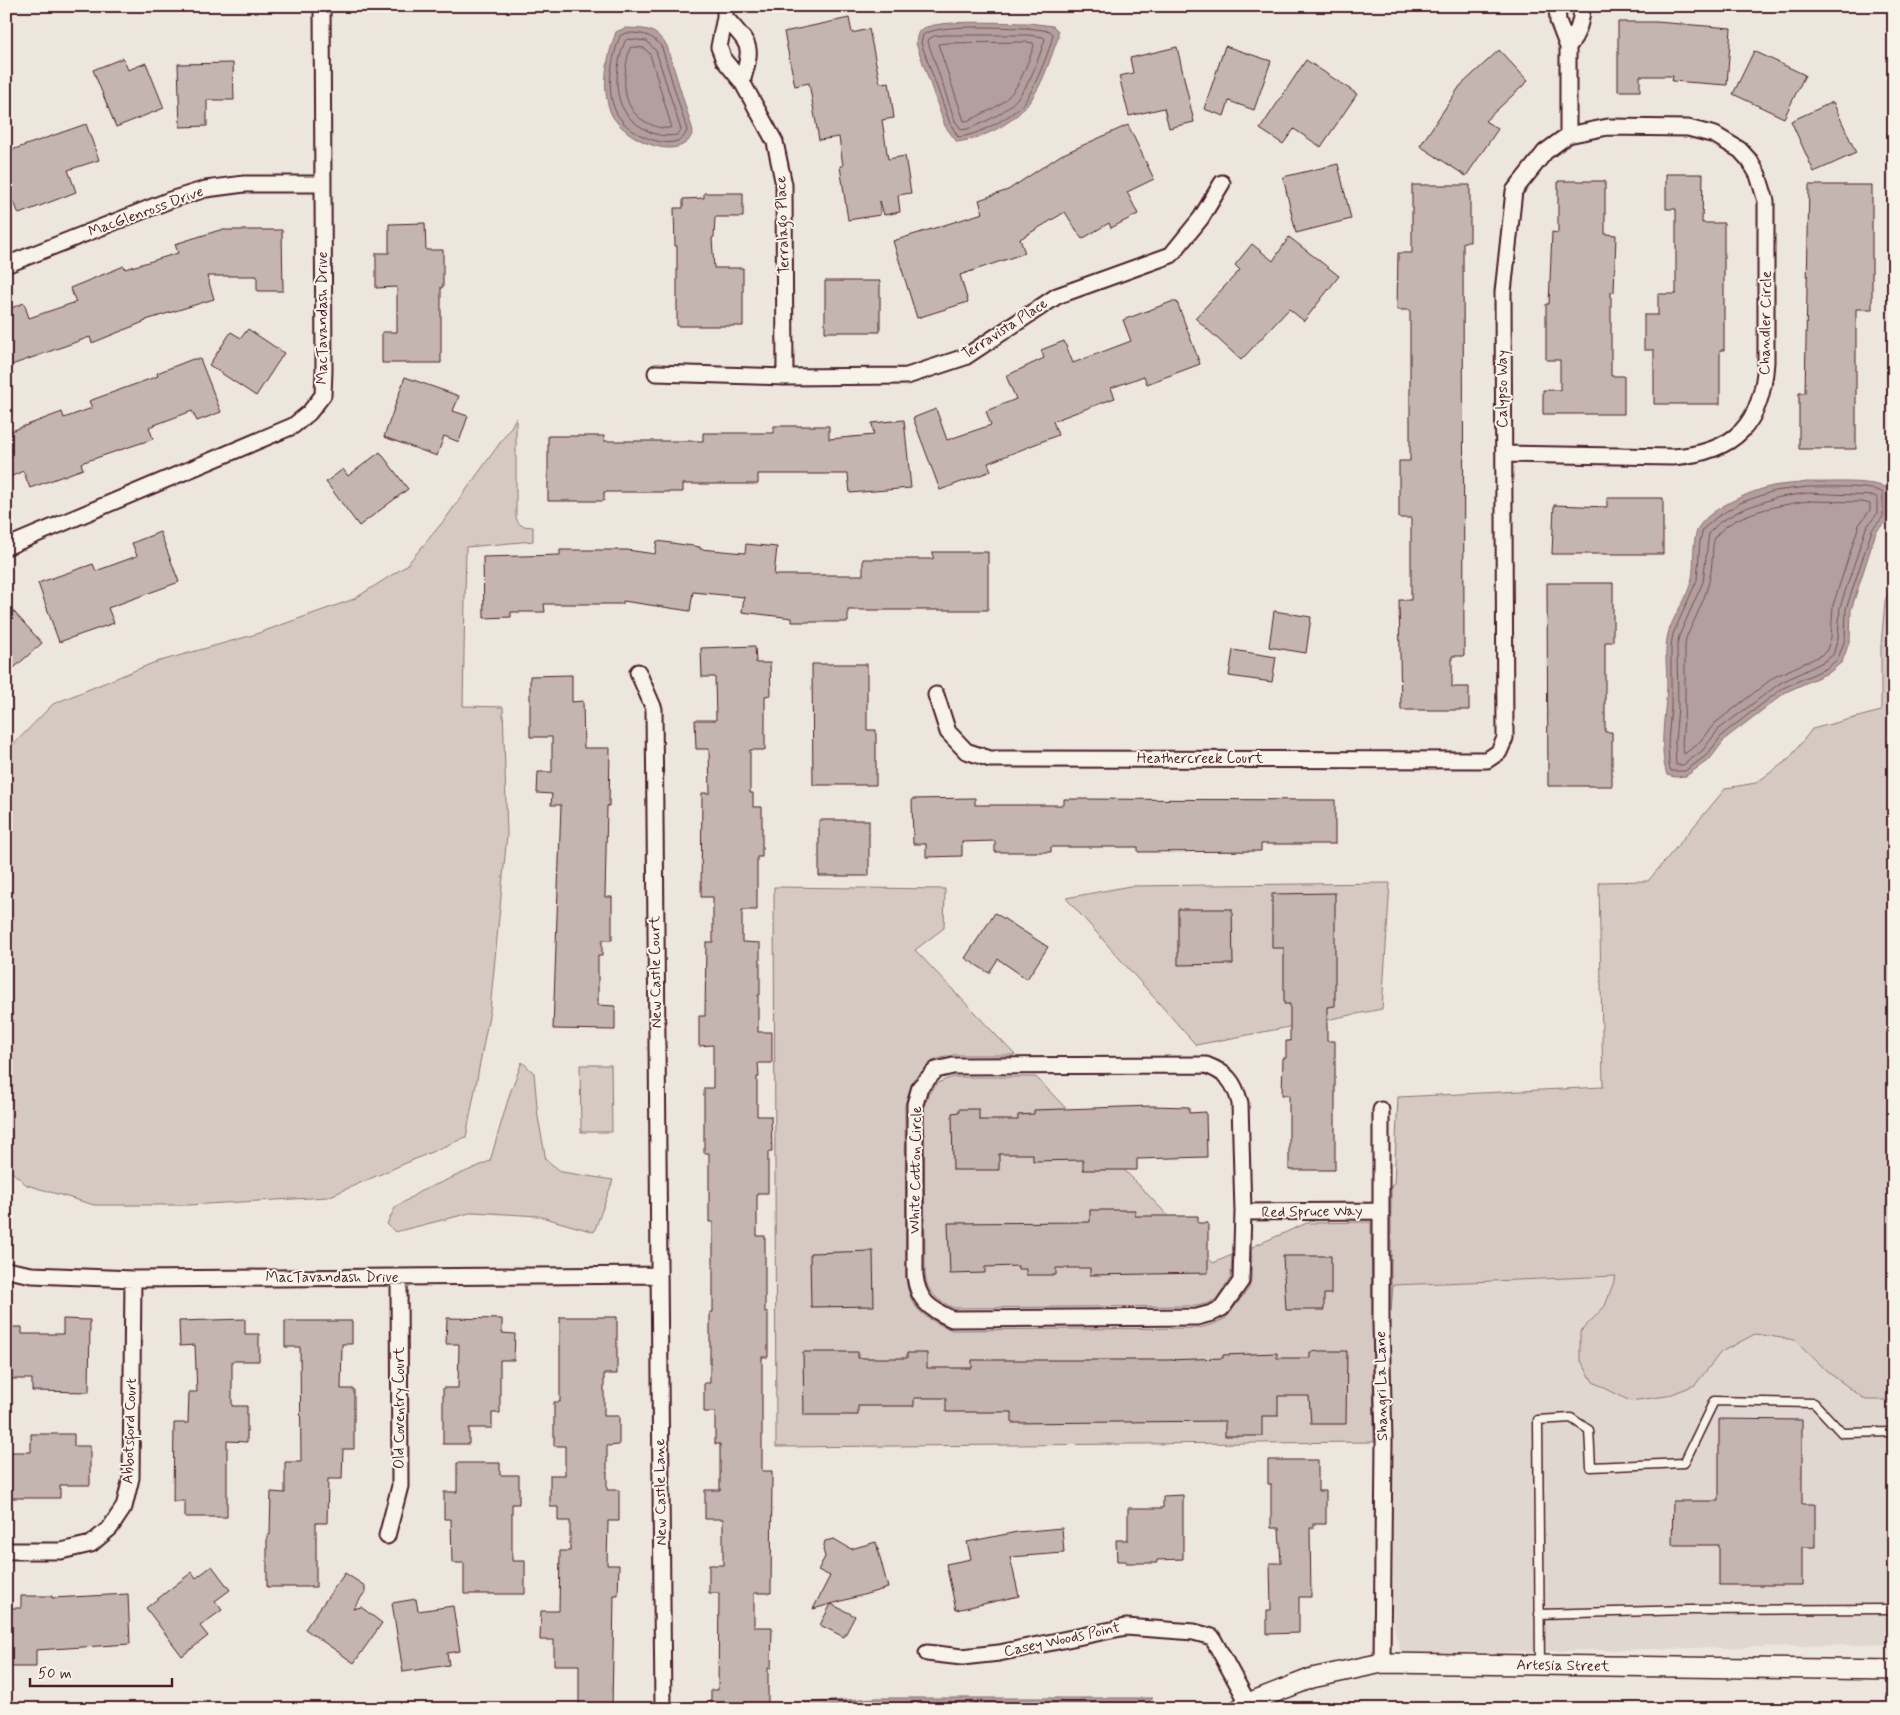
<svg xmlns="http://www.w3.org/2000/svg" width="1900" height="1715" viewBox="0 0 1900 1715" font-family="Mynerve,sans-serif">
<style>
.built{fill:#e0d7d0}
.green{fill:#d5c9c2;stroke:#907476}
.water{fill:#b39f9d;stroke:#896c6f}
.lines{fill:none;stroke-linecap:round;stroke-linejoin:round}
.shore{stroke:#745259;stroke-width:1}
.building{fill:#c4b5b0;stroke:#4a1f2b}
.service-casing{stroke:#4a1f2b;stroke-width:11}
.minor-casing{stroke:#4a1f2b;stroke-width:19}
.tertiary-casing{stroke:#4a1f2b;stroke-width:22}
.service{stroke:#f7f3e8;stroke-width:8}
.minor{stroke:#f7f3e8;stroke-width:15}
.tertiary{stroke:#f7f3e8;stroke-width:19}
.labels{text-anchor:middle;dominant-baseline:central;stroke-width:4;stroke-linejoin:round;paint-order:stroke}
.street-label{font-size:15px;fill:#4a1f2b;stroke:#f7f3e8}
</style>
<rect width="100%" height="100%" fill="#ece6dd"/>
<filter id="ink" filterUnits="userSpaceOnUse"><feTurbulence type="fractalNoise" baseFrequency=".02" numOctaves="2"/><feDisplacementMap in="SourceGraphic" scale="10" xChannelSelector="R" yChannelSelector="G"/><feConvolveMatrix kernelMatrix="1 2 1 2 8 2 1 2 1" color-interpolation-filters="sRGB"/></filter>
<g filter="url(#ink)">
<path class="built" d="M1616,1276L1605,1306L1580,1332L1695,1385L1721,1352L1755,1334L1795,1340L1829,1373L1866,1400H1894V1644L1452,1653H1401L1394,1627L1392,1604L1393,1442L1391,1311L1393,1285Z"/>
<path class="green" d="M516,418V517C518,527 524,526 533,527V541L466,547L463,706L503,707L507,835L490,1010L466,1137L328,1197L189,1205H94L27,1185L6,1167V752L53,704L153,663L253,635L354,599L406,566L446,518L510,429Z
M1894,578V1400H1866L1829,1373L1795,1340L1755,1334L1721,1352L1695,1385L1667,1396L1630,1401L1593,1382L1580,1359V1332L1605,1306L1616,1276L1393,1285L1391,1311V1186L1394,1184L1398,1097L1603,1087L1599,882L1648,881L1726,788L1756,783L1789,759L1812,729L1881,711V646L1885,601Z
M1390,883L1382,1009L1196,1045L1066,898L1130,886Z
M774,887L945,889L944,928L915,950L1015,1055H953L934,1060L913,1080L905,1105L906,1277C909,1309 924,1318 952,1330L1199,1328L1214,1324L1226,1318L1249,1288L1251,1281L1252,1247L1307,1223L1371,1222L1374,1442L776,1447Z
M522,1062L534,1073L538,1117L546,1160L562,1172L613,1180L594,1232L538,1216L474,1212L395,1232L387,1224L395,1208L419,1192L490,1161L510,1093Z
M580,1065H611L612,1132H581Z
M954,1077H1036L1213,1263L1232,1255L1231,1277L1216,1299L1209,1303L1197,1306L954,1308C938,1301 927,1293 925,1275L924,1106C930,1088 935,1082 954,1077Z"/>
<path class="water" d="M1029,23L1053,26L1058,31V38C1051,56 1045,78 1034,95C1019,121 986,138 957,142L945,126L916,43C917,37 917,32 922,29C939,19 1006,23 1029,23Z
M625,28C646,29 654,27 667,46L693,131C692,134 690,139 688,141C668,161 618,134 610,111C601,85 607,57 616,32Z
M1807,482C1832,483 1866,479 1888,488L1887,520L1876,532L1851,610L1850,640L1842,662L1830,672L1786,692L1726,738L1710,759L1686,776L1675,777L1667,775C1658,747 1666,713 1667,684C1667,668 1664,650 1668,634C1673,615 1688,598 1692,578C1695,564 1691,537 1700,525C1713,507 1751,491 1773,486C1784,484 1796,484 1807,482Z
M875,1698H1153L1143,1709H808L804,1703Z"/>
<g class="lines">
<path class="shore" d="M1028,28L1050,31L1053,34C1051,49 1033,91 1024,103C1012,117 977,136 958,137L950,123L921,43L923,35C938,23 1006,28 1028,28Z
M626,33C642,33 653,34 662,48L687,130C681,154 640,138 628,127C624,124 618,116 616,112C605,91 612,57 620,36Z
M947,35H1028L1043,37L1045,39C1032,78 1024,104 984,122C977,125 970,129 962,130L955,121L928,42L929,39L934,36Z
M628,39L647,41L656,51L681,130L677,135C663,137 653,135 641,127C610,109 614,70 625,41Z
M1027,42L1033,43L1034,46C1021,79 1017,99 982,114C976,117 970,121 964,121L938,44L947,43Z
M633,47L644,48L650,54L671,125L670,128C660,129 653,126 644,121C619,106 623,73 630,48Z
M1808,487C1822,487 1874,485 1883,493V517L1872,530L1846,609L1845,639L1838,659L1827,668L1783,688L1723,734L1707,755L1685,771H1671L1669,765L1668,743L1671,706V646L1673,634L1697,580L1700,541L1703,529L1717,517L1740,503L1774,491Z
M1808,493L1875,496L1877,498V514L1866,528L1840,607L1838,638L1833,655L1823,662L1780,683L1719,729L1702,751L1683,765H1676L1675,743L1678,706L1677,646L1679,636L1703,582L1709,533L1720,522L1743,509L1775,498Z
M1809,501L1863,502L1870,504V510L1859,525L1833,605L1831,637L1827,650L1820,656L1774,677L1714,724L1697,745L1684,754L1682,744L1685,706V646L1686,638C1698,612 1710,591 1712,562C1713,554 1712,542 1716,536C1733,513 1783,504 1809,501Z
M812,1709L814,1707L876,1703H1137L1139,1704V1709"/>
</g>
<path class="building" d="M849,18L852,33L869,29L880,83L889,82L894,118L882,120L888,159L905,156L911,193L898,195L900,212L884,215L880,201V215L848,220L840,166H843L839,137L819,140L809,83L795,86L784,32Z
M1618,22H1656L1731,28L1727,85L1672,81L1673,76H1640V91H1618Z
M1225,46L1271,61L1254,110L1229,101L1224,116L1204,109Z
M1177,47L1194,122L1169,128L1164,108L1129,116L1119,76L1133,73L1130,58Z
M1499,50L1528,81L1485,121L1498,129L1466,176L1420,146L1460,86Z
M1754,51L1805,75L1784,118L1733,94Z
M123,58L128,70L146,63L164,108L116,127L93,70Z
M1306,60L1357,94L1321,147L1294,129L1283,144L1260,129Z
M233,63L234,100H207V126L180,127L178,64Z
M1833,102L1856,153L1814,172L1791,121Z
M86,124L99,160L68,170L76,192L19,214L14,202L6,205V152Z
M1128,125L1154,179L1127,192L1138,214L1111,228L1109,223L1082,239L1065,212L1020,239L1025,253L960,275L968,302L917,318L893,241L983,213L979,200L1008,190L1061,155Z
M1338,164L1351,219L1296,233L1283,177Z
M1666,174H1703L1702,223H1724V350H1720V404H1654V350H1644V315H1658V294H1676V209H1666Z
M1558,181H1605V234L1616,235L1614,292H1611V376H1624V414H1543V390H1560V360H1546V304H1549L1552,232L1558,233Z
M1412,185H1470V242H1463L1464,656H1452V687H1469V710H1401L1399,600H1411V518H1399V461H1410V310H1397L1398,253H1412Z
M1809,185H1872V309H1856V449H1799V393H1805Z
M704,193H743V217H715L714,237L712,238L714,268H743V326H677V246H675L674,208H683V199L704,198Z
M425,223L426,250H443V287H441V363H382V332H397V287L376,288V253H389V224Z
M220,230H282L283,291H257V276H207L214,299L146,320V321L92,343L90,337L6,367V310L24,303L29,318L76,302L70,288L124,266L125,269L178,253L175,244Z
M1289,237L1339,276L1304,321L1289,309L1241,360L1195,318L1240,270L1235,265L1252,244L1273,261Z
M825,281H880V332H825Z
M1171,302H1177L1200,364L1147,384L1144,376L1111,388L1115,398L1053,421L1058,435L988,463L991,471L940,490L913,418L936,409L947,440L991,425L986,411L1016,399L1006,376L1044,358L1041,350L1064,341L1073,363L1131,341L1123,320Z
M248,329L284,353L256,396L209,365L231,332L241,338Z
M193,359H200L221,412L197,421L192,411L149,427L153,439L81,463L83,469L30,488L23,471L6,479V433L62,412L64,418L92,408L89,401L158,376L157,373Z
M405,377L459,396L453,411L468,416L459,442L444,436L437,456L384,437Z
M904,420L911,488L850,493L848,474H758V484H683V492H604V501H548V436H604V441H703V433H774V426H829V439L874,435L872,423Z
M380,452L408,489L359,526L326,482L343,469L348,476Z
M1607,498H1663V554H1552L1554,505L1607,507Z
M160,532L179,582L108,608L114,623L59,642L38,583L93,564L96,571L137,556L132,543Z
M657,541L700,547V549L745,553L746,544L777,547L774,575H863V559H933V552H988V610H848V622H792V618L742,612L744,597L693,592L690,611L623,601V604H544L545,612H511V617L484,618L483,557L560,555V550H627L655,554Z
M1547,583H1613V642H1605V732H1612V786H1548Z
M6,603L42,643L6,675Z
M1274,611L1311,617L1306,653L1269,647Z
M755,646L756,663H770L771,695L765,696V750H750V793H753V807H762V857H757V910H742V942L760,943V995H758V1032H772V1063H758L759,1077H757V1116H771L772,1152H768V1193H757V1236H765V1312H768V1357H762V1471H772L771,1593H754V1627H772L771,1668H768V1709H711V1690H718L719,1593H709V1565H723V1519H705V1490H720V1444H715V1412H704V1383H710V1312H713V1222H709V1153H704V1088H713V1045L699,1046V1016H705L706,942H713V897H701L702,793H710L709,749H696L695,720H716L715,677H702L701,648Z
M1233,650L1276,657L1272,682L1229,676Z
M812,664H867V730H876V785H813Z
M572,675V702L583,701L584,748H610L609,806H607L605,897H612V940H602V956H598V1005L615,1006V1030L553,1029L561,805H551L552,794L537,793L538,772H552V737H530V676Z
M975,798V805H1064V799L1335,800V844H1261V851L1138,852V847H1051V852H995V841L962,842V856L926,857V844H913L912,799Z
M819,820H869V876H819Z
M1335,893V1006L1327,1007V1041H1335V1170H1289V1095H1282L1283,1058H1286V1041H1290V1004H1284V948H1272V894Z
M1178,909H1232L1233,964L1178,965Z
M995,913L1048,947L1027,979L998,959L989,973L965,958Z
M1152,1106L1189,1107V1113L1206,1112L1207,1157L1137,1159V1170H1083V1160L1033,1161V1154H999V1170H953L952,1113L959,1112V1109H979V1120H1018V1115L1034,1114V1110Z
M1090,1210H1135V1216H1198V1223H1208V1273L1090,1275V1268H1056V1275H1026V1269H1018V1266L985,1267V1273L950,1274L948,1223L1090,1222Z
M873,1251L874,1306L811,1307L810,1253Z
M1283,1256H1331V1294H1324V1310H1286Z
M560,1317H617V1374H604V1416H619V1445L607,1446V1490H619V1521H608L607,1565H619L618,1595H614L612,1709H579V1665H554V1640H540L541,1611H559L560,1551H570V1521H558V1507H550V1475H565V1446H554V1402H560Z
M447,1318L502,1319V1333L515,1334L514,1360H500V1413H492V1428H469V1444H443V1388H458L459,1344H446Z
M63,1319L90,1320L89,1392L32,1391V1379H6V1327H22V1334H63Z
M245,1319V1334H259V1361H232V1406H247V1442L227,1441V1517H185V1501H173L174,1423H188L189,1392H197L195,1345L180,1346L179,1321Z
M285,1321H352V1344H342L341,1389H354V1449H343L342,1479H328L327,1523H316V1587H267V1535H270L271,1492L285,1493V1462H301L300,1347H285Z
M1320,1351H1347L1346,1424H1311L1309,1396H1278V1416H1262V1436H1225V1421L1012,1423V1412H946V1398H914V1406H858V1415H804L803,1352H858V1358H907V1353H927V1368H972V1360H1167L1223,1358V1355L1277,1353V1358H1310V1352Z
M1719,1419L1802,1420V1504H1815V1547H1802V1585H1719V1545H1672L1673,1501H1719Z
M31,1434H74V1446H90V1485H60V1498H6V1452H31Z
M1268,1460H1318V1491H1326V1524H1313V1528H1310L1311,1597H1299V1633L1267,1634V1610H1271L1270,1563H1281L1279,1528H1271V1484H1268Z
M457,1463H500V1475H519V1504H512V1561H525V1594H464V1563H452L451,1519H444V1492H457Z
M1183,1495V1559L1157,1560V1563H1126V1561H1117L1116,1540H1128V1508H1163V1496Z
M1062,1528L1064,1553L1010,1557L1019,1596L956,1610L946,1564L971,1559L967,1542L1017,1532Z
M834,1539L851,1549L876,1542L888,1588L831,1604L855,1616L844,1637L820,1625L831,1604L813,1609L830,1576L818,1570L825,1557L823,1549L825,1541Z
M212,1566L230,1590L215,1601L222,1610L200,1626L208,1636L182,1656L146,1608L192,1572L196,1578Z
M345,1573L365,1586V1592L353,1609L361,1607L382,1623L354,1663L305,1629Z
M128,1594L130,1644L36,1650V1667H6V1608H21V1596H52V1598Z
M416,1599L418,1611L453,1606L460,1651L447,1653L449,1665L403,1672L392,1603Z"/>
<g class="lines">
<g class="service-casing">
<path id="service" d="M1539,1614L1689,1610L1894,1609
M1540,1666L1538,1420L1571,1418L1589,1430L1591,1467L1684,1463L1714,1401L1814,1403L1842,1433L1894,1432"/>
</g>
<g class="minor-casing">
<path id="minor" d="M725,6V17L719,47L724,60L742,82L775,142L784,185L785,377
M1557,6L1558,21L1568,47V135
M725,17C751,47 753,44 742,82
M1568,47C1578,34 1582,22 1582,6
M6,265L170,200L206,189L244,184H322
M656,373L785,377L907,376L965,357L1057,296L1171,255L1201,218L1222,183
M6,547L293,426L309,413L323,395L324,371L322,6
M638,672L654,709L663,1709
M936,695L948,732L966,751L990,759L1487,760L1499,752L1505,738L1503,292L1514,191L1545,152L1568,135L1608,127L1688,128L1715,135L1740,150L1750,161L1758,175L1766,201V362C1762,424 1736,452 1673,457L1504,454
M1206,1065C1227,1073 1234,1081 1240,1103L1243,1212L1241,1281L1222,1308L1212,1313L1197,1317L952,1319C930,1309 918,1301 915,1276V1104L920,1087L936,1070L953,1066Z
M1381,1110V1322L1384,1442L1382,1663
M1243,1212L1381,1211
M6,1270L32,1275L133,1279L659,1275
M387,1536L400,1486L399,1278
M6,1551H61L91,1544L110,1528L124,1507L131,1478L133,1279
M927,1653L962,1657L999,1653L1126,1627L1194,1632L1212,1637L1248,1703"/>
</g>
<g class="tertiary-casing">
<path id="tertiary" d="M1239,1709L1248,1703L1312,1678L1382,1663L1894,1670"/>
</g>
<use href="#service" class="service"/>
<use href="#minor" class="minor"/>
<use href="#tertiary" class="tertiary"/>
</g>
</g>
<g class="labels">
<g class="street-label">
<text transform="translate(146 212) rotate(-20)">MacGlenross Drive</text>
<text transform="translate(783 225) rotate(-92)">Terralago Place</text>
<text transform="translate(323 318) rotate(-90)">MacTavandash Drive</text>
<text transform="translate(1766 323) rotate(-89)">Chandler Circle</text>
<text transform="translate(1005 329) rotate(-33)">Terravista Place</text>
<text transform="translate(1503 389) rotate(-90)">Calypso Way</text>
<text x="1200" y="759">Heathercreek Court</text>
<text transform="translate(656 972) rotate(-91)">New Castle Court</text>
<text transform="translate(916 1170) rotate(-89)">White Cotton Circle</text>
<text transform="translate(1312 1212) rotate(-1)">Red Spruce Way</text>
<text x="332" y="1278">MacTavandash Drive</text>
<text transform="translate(1382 1386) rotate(-91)">Shangri La Lane</text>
<text transform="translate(400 1408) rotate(-90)">Old Coventry Court</text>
<text transform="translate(130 1431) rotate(-88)">Abbotsford Court</text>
<text transform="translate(661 1492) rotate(-91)">New Castle Lane</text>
<text transform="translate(1062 1640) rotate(-12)">Casey Woods Point</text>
<text transform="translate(1563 1666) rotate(1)">Artesia Street</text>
</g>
</g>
<rect width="1900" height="1715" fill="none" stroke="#f7f3e8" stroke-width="25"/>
<rect x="12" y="12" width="1875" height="1690" fill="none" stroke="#4a1f2b" stroke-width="2" filter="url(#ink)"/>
<path d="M30 1678v8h142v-8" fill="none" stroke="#4a1f2b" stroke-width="2.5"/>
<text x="38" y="1678" font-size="15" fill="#4a1f2b" stroke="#f7f3e8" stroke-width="4" paint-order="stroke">50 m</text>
</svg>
